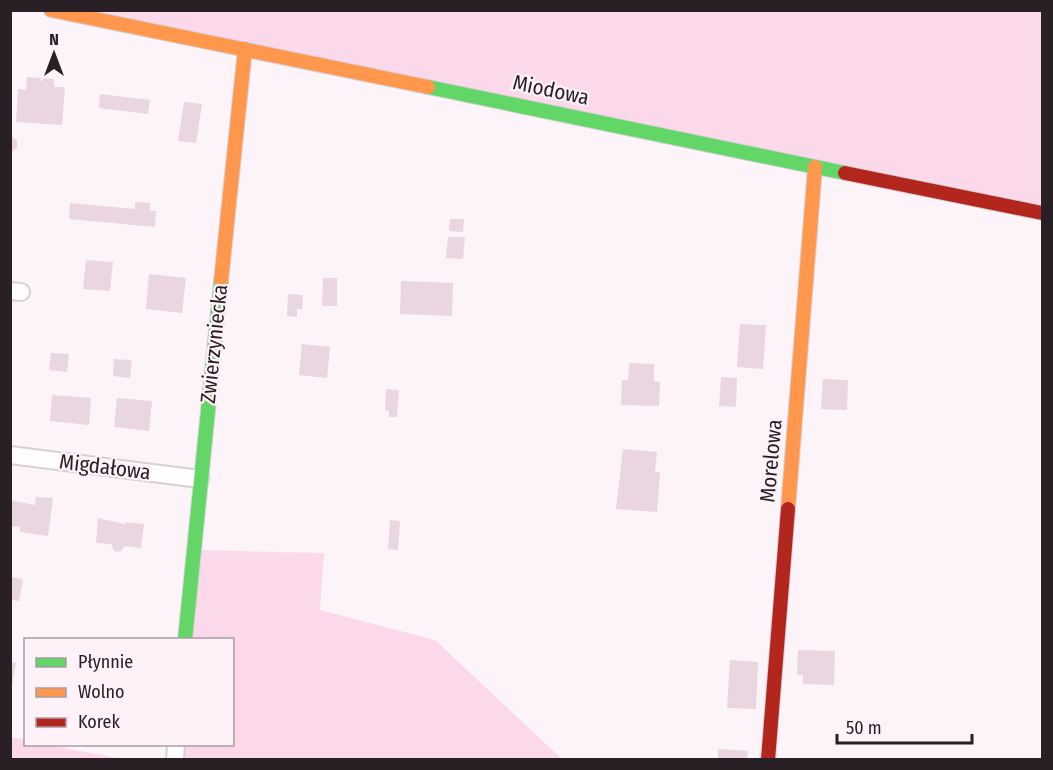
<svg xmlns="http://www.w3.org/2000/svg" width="1053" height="770" viewBox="0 0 1053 770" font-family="'Fira Sans Condensed',sans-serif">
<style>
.green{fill:#fbd9eb}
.building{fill:#e9d6e0}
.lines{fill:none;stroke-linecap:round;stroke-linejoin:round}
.street-casing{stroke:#d7d0d4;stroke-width:20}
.fast-casing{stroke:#d7d0d4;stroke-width:16}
.slow-casing{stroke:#d7d0d4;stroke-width:16}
.jam-casing{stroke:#d7d0d4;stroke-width:16}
.street{stroke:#fffdfe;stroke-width:16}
.fast{stroke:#63d668;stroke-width:14}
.slow{stroke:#ff974d;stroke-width:14}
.jam{stroke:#b3261e;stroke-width:14}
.labels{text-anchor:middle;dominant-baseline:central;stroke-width:4.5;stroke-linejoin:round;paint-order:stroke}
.street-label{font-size:21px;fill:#282024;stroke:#fff1f8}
</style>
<rect width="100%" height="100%" fill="#fcf4f8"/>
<path class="green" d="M50,11H1042V213Z
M194,550L324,553L320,610L435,640L562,759L168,760L176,745L232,744V640L185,639Z
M11,737L25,740L26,744L48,745L124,759H11Z"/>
<path class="building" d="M27,77L54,79V87H65L62,125L16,122L18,89L26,90Z
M100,94L150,100L148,114L99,108Z
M184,102L202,104L196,143L178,141Z
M10,135L17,141V148L10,153Z
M135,202L150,203V211H156L155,227L69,219L70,203L135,209Z
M450,219H464L463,232L449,231Z
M448,237H465L463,259L446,258Z
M86,260L113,262L110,291L83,289Z
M149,274L186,278L182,313L146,309Z
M323,278H337V306H322Z
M401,281L453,283L452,316L400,314Z
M288,294L303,295L302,309H297V317L287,316Z
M740,324L766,325L763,369L737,367Z
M302,344L330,347L327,378L299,375Z
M51,353L69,354L67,372L49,370Z
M114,359L132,360L130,378L113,376Z
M629,363L654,364V381L660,382L659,406L621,405L622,380H628Z
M721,377L737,378L736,407L719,406Z
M823,379L848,380L847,410L821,409Z
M386,389L399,390L397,417H389V411L385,410Z
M52,395L91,398L89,425L50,421Z
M117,398L152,401L149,431L114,427Z
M623,449L657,452L655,472H660L657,512L616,509Z
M36,497L53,498L48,536L20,532V527L10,526V500L35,505Z
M98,518L125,524L126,522L144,524L141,548L125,546L120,552L114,551L111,544L96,543Z
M390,520L400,521L398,550L388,549Z
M10,577L23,579L19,601L12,600V604Z
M798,650L835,651L834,685L803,684V675H797Z
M730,660L758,662L756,709L727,708Z
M10,662L16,663L12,685H10Z
M718,749L748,751L747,760H718Z"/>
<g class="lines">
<g class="street-casing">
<path id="street" d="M10,291L21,292
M10,455L200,479
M175,760L176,744"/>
</g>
<g class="fast-casing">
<path id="fast" d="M428,87L845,173
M185,640L221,281"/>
</g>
<g class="slow-casing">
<path id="slow" d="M51,10L428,87
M221,281L245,49
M788,509L815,167"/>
</g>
<g class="jam-casing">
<path id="jam" d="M845,173L1042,213
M768,760L788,509"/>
</g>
<use href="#street" class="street"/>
<use href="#fast" class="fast"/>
<use href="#slow" class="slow"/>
<use href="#jam" class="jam"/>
</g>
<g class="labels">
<g class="street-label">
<text transform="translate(551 90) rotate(12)">Miodowa</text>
<text transform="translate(214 344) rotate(-84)">Zwierzyniecka</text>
<text transform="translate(771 461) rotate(-85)">Morelowa</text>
<text transform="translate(105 467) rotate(7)">Migdałowa</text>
</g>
</g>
<rect width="1053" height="770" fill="none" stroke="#282024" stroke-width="24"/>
<rect x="24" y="638" width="210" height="108" fill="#fff1f8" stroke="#a99da3" stroke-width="1.5"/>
<rect x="36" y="658" width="30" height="9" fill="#63d668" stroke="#a99da3" stroke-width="1.5"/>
<text x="78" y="668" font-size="18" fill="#282024">Płynnie</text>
<rect x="36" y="688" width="30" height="9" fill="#ff974d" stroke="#a99da3" stroke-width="1.5"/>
<text x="78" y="698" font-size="18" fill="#282024">Wolno</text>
<rect x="36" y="718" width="30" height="9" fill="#b3261e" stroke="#a99da3" stroke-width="1.5"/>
<text x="78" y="728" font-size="18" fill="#282024">Korek</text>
<g transform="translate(54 54)" stroke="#fff1f8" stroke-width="4.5" paint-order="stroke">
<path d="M0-4.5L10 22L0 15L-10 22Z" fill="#282024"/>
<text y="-9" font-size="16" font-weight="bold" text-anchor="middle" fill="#282024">N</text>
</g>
<path d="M837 734v9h135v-9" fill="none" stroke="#282024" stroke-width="3"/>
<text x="846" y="734" font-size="18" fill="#282024" stroke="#fff1f8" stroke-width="4.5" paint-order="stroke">50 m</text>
</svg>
